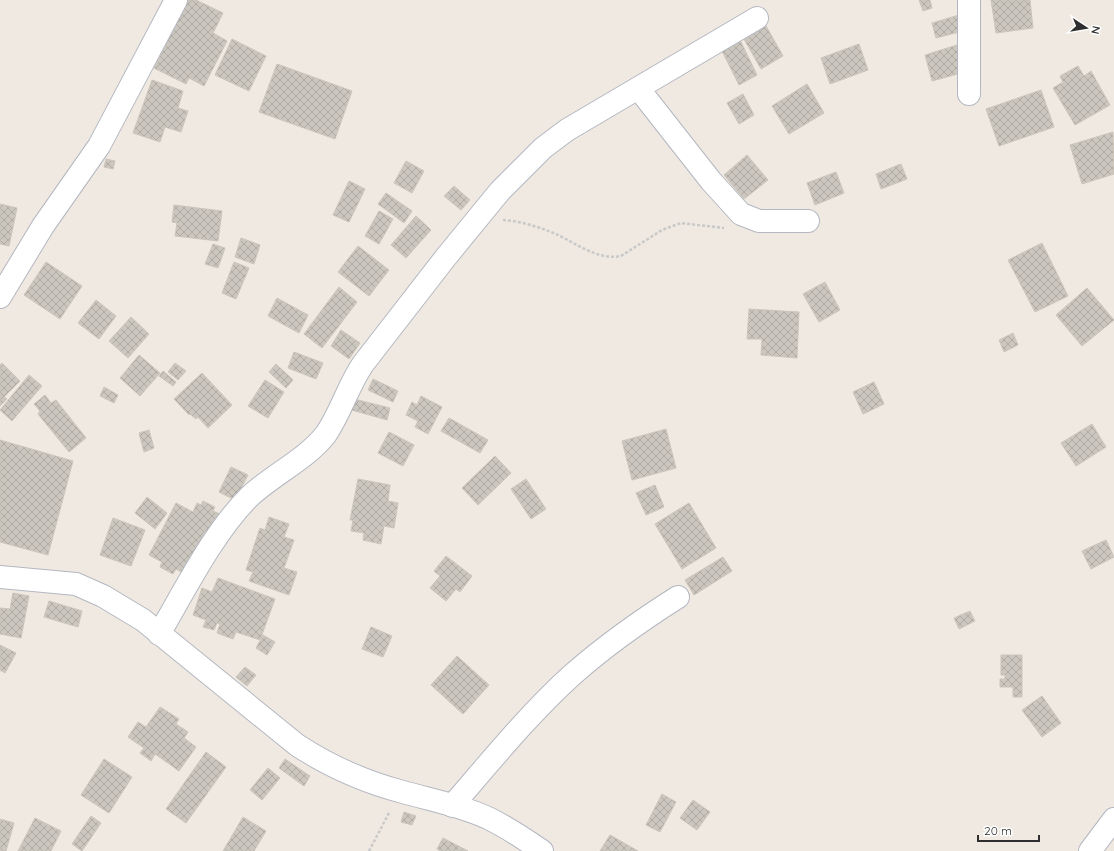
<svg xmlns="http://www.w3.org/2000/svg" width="1114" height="851" viewBox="0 0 1114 851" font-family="Quicksand,sans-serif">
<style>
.building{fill:url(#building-cross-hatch);stroke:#cbc5ba}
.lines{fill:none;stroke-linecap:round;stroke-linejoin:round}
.minor-casing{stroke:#b4b7c1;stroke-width:24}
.path{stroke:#c9c9c9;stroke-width:2.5;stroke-dasharray:3 2;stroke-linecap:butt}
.minor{stroke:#fff;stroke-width:22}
</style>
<defs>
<pattern id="building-cross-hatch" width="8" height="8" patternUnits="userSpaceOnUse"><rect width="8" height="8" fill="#cbc7bf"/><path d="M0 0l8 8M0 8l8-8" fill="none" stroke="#afaba4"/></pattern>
</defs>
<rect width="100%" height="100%" fill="#efe9e1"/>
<path class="building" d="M188,0H196L223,13L213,33L227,41L204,86L189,78L186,84L154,68Z
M919,0H930L932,8L923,11Z
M991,0H1030L1033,28L996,33Z
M959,15L963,31L936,38L932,23Z
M766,26L783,56L761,69L744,39Z
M739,38L757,75L739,85L720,47Z
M232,39L266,56L249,91L215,75Z
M859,44L868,70L830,84L821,58Z
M957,45L965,72L932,81L925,55Z
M277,64L352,91L335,139L259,112Z
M1078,66L1084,76L1091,71L1110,105L1075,125L1053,88L1063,82L1060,76Z
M152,80L183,91L178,108L188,111L181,132L165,127L160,142L133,133Z
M807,84L824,113L789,134L772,106Z
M1041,90L1054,127L999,146L986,109Z
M743,94L754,115L739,124L727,103Z
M1113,132L1114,174L1082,184L1070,145Z
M747,155L768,180L744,199L724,175Z
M106,159L115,161L113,169L104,167Z
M406,161L424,171L412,193L394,183Z
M901,164L907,179L881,189L876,174Z
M836,172L844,193L815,205L807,183Z
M349,181L365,189L349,222L333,215Z
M454,186L470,200L461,210L444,196Z
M386,193L412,211L404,223L378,204Z
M0,204L17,208L9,246L0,244Z
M174,205L222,211L218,241L175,236L177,223L172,222Z
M379,211L393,219L379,244L365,236Z
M416,216L431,230L406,258L391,245Z
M241,238L260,245L254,264L235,257Z
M1042,243L1068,296L1035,312L1008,260Z
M213,244L225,248L218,268L205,264Z
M358,246L389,270L369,296L338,272Z
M46,262L82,286L60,319L24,295Z
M234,262L249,268L236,299L222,293Z
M825,282L840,310L819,322L803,294Z
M339,287L357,302L322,348L304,334Z
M1087,288L1114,320L1082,346L1056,315Z
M277,298L308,315L299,333L268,316Z
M96,300L116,316L99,339L78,323Z
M749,309L799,312L797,358L761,355L762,339H747Z
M131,317L149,334L128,358L109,341Z
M341,330L360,343L349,359L331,346Z
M1013,333L1018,345L1004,352L999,340Z
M294,352L323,363L316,379L288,368Z
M139,355L160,373L140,396L120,378Z
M2,363L20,381L4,397L7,399L0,406V365Z
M175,363L186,371L178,380L168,372Z
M276,364L293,380L286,388L269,372Z
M163,371L176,382L173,386L159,376Z
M202,373L232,405L208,428L198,417L196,419L190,414L189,415L174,399Z
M29,375L42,386L12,421L0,410Z
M373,379L398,391L393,402L368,390Z
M265,380L284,392L268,418L248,406Z
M874,382L884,404L863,414L853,392Z
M104,387L118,395L114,403L100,396Z
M45,395L51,403L56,400L86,438L69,452L38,414L40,411L34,404Z
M421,396L442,407L428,434L415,427L418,421L406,415L412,402L417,405Z
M350,398L390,408L387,420L348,409Z
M449,418L488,440L480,453L441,431Z
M1092,424L1106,447L1076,466L1061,443Z
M666,429L676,468L632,480L622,441Z
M149,430L154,448L144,452L139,433Z
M389,432L414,445L403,466L378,453Z
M0,440L73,461L48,555L0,542Z
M495,456L511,473L478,505L462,488Z
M231,467L248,475L235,500L219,492Z
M358,479L390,485L388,501L398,503L394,528L384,526L381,544L363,540L364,533L351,531L353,520H350Z
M526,479L546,509L531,519L511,489Z
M655,485L664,507L646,515L636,493Z
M147,497L167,513L155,529L135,513Z
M203,501L215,507L213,511L224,516L214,535L205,531L183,573L176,569L173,574L160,567L162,562L149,555L176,503L193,512L197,503L201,505Z
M689,503L716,548L682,569L655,524Z
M269,517L289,524L284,537L294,540L284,568L297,572L289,595L249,581L253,572L246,570L260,528L265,530Z
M113,518L145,530L131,566L100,555Z
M1106,540L1114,557L1091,569L1082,551Z
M446,556L472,576L460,592L456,589L446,601L430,588L440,576L434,571Z
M723,557L732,571L694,595L685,580Z
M218,578L275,599L260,640L236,632L233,639L217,633L220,624L217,623L214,630L203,627L206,620L193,615L202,588L212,592Z
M13,593L29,596L21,638L0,634V608L10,609Z
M49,601L82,611L78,627L44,617Z
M970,611L975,621L959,629L954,618Z
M371,627L392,636L383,657L362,649Z
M263,635L275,642L267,655L256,648Z
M0,645L16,653L5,673L0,670Z
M1001,655H1022V697H1013V687H1000V679H1005V675H1001Z
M457,656L489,685L463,714L431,685Z
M245,667L256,675L247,686L236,677Z
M1042,696L1061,723L1042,737L1022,710Z
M160,707L179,719L176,724L188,732L184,738L196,747L179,771L155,754L151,761L140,753L144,748L128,737L138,722L146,727Z
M206,752L226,767L186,823L166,809Z
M104,759L132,777L109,813L81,795Z
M285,759L310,776L304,786L279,768Z
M268,768L280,778L262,800L250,790Z
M662,794L676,802L660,832L646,825Z
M693,800L710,812L697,830L680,818Z
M404,812L416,816L412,825L401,822Z
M91,816L101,823L82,851L72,844Z
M243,817L266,831L254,851H223Z
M35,818L61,831L51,851H18Z
M0,819L14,823L6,851H0Z
M610,835L638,851H600Z
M443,838L468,851H440L437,849Z"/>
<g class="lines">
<g class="minor-casing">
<path id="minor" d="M969,0V94
M638,88L711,181L741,214L759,221H808
M0,297L43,226L99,146L176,0
M0,577L76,584L103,596L143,620L297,745C329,766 365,782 403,792C431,800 463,806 490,819C508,828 526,840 542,851
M159,634C185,590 213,533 249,497C272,475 307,459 326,434C341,412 348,386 363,364L446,257L500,191L543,148L567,130L757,18
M452,806C490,762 529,714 572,675C605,646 640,621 678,597
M1090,851L1114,819"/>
</g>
<path class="path" d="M503,220C519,221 536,226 551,232C574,241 596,261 621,256L662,230L681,223L724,228
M369,851L390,811"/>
<use href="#minor" class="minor"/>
</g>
<g transform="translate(1086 28) rotate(102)" stroke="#ffffff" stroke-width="3" paint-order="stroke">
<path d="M0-3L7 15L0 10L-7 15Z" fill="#2e2e2e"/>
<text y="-6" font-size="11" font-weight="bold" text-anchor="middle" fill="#2e2e2e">N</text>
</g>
<path d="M978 835v6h61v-6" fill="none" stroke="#2e2e2e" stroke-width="2"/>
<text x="984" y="835" font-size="12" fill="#2e2e2e" stroke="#ffffff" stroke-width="3" paint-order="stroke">20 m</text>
</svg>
